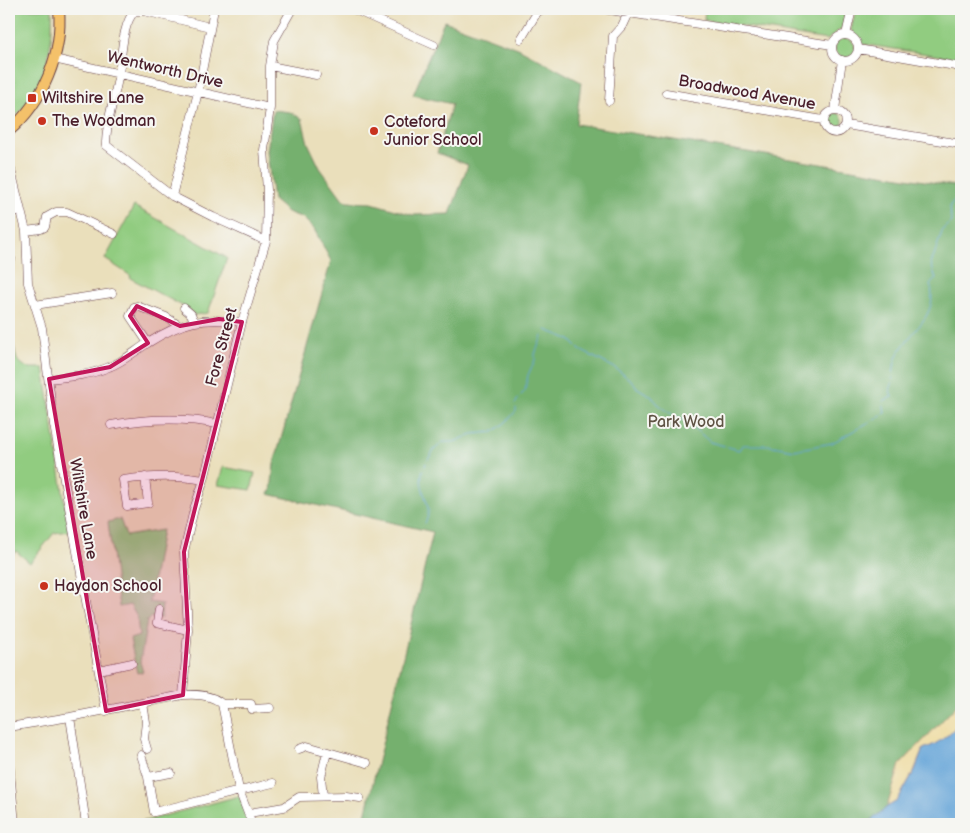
<svg xmlns="http://www.w3.org/2000/svg" width="970" height="833" viewBox="0 0 970 833" font-family="'Balsamiq Sans',sans-serif">
<style>
.green{fill:#91cc80;stroke:#6e7656}
.forest{fill:#74b06e;stroke:#5f684c}
.sand{fill:#eeda9e;stroke:#9c7c64}
.water{fill:#65a4d8;stroke:#586282}
.lines{fill:none;stroke-linecap:round;stroke-linejoin:round}
.stream{stroke:#65a4d8;stroke-width:1}
.minor-casing{stroke:#623c41;stroke-width:9}
.major-casing{stroke:#623c41;stroke-width:12}
.minor{stroke:#fff;stroke-width:8}
.major{stroke:#f4c16a;stroke-width:10}
.marked{fill:#c2185b;fill-opacity:0.2;stroke:#c2185b;stroke-width:4;stroke-linejoin:round}
.poi-dot{fill:#c8321e;stroke:#f6f6f2;stroke-width:2}
.labels{text-anchor:middle;dominant-baseline:central;stroke-width:4;stroke-linejoin:round;paint-order:stroke}
.street-label{font-size:16px;fill:#4a1f2b;stroke:#f6f6f2}
.poi-label{font-size:16px;fill:#4a1f2b;stroke:#f6f6f2;text-anchor:start}
.park-label{font-size:16px;fill:#5f5344;stroke:#f6f6f2}
</style>
<rect width="100%" height="100%" fill="#f6f6f2"/>
<filter id="ink" filterUnits="userSpaceOnUse"><feTurbulence type="fractalNoise" baseFrequency=".02" numOctaves="2"/><feDisplacementMap in="SourceGraphic" scale="10" xChannelSelector="R" yChannelSelector="G"/><feConvolveMatrix kernelMatrix="1 2 1 2 8 2 1 2 1" color-interpolation-filters="sRGB"/></filter>
<filter id="wash" filterUnits="userSpaceOnUse"><feTurbulence type="fractalNoise" baseFrequency=".0096" numOctaves="4" result="noise"/><feDisplacementMap in="SourceGraphic" scale="20" xChannelSelector="R" yChannelSelector="G"/><feGaussianBlur stdDeviation="1.12" result="paint"/><feColorMatrix in="noise" values="0 0 0 0 0 0 0 0 0 0 0 0 0 0 0 0 0 1.4 0 .05"/><feComposite in="paint" operator="in"/></filter>
<g filter="url(#wash)">
<rect width="100%" height="100%" fill="#eadfbb"/>
<path class="green" d="M9,9H52C54,56 42,91 9,123Z
M705,9H846L842,28L827,40L704,20Z
M856,9H961V59L861,44L851,30Z
M835 48a10 10 0 1 1 20 0a10 10 0 1 1-20 0Z
M827 121a8 8 0 1 1 16 0a8 8 0 1 1-16 0Z
M134,206L227,258L208,313L194,315L190,310L130,278L131,276L105,259Z
M13,341L17,360L27,368H44L69,531L54,533L30,563L16,551L9,559V342Z
M223,467L255,473L251,490L218,485Z
M120,519L126,536L162,530L149,602L162,604L161,618L151,617L147,621L140,662L143,672L137,673L130,639L139,636L137,617L130,605L119,607L108,522Z
M239,796L251,824H133Z"/>
<path class="forest" d="M444,21L518,48L581,82L576,124L961,187V701L900,765L887,807L867,824H363L433,532L268,494L269,492H271L274,464L331,261L314,229L303,218L287,212L273,200L267,151L273,110L290,112L302,119L308,143L320,168L342,198L347,202L372,203L413,215L450,214L468,165L437,153L452,104L413,95Z"/>
<path class="sand" d="M961,701C961,707 963,716 961,721C955,735 936,745 923,749L914,771L897,801L887,807L900,765Z"/>
<path class="water" d="M961,721V824H867L887,807L897,801L915,770L923,749C939,744 950,734 961,721Z"/>
<g class="lines">
<path class="stream" d="M546,330L569,339L580,350L615,368L632,381L636,387L651,396L658,404L674,416L685,420L710,442L739,450L742,445H768L794,450L832,443L885,413L883,401L892,397L890,390C895,379 892,366 897,356C909,331 940,316 930,284L936,279L931,264L943,229L951,222L950,205L961,193
M521,395L525,391L528,375L535,360V354L542,336
M515,404L518,399
M428,459L434,450L443,442H454L472,434L493,432L506,422L516,411V408
M425,466L426,463
M423,470C415,488 436,506 425,523"/>
</g>
</g>
<g filter="url(#ink)">
<g class="lines">
<g class="minor-casing">
<path id="minor" d="M353,9L434,45
M603,9L832,45
M210,27L144,11H135C122,23 122,56 119,73C115,98 106,120 106,145L172,196L213,217L266,241
M832 48a13 13 0 1 1 26 0a13 13 0 1 1-26 0Z
M846,35L852,9
M521,39L538,11L544,9
M858,49L961,67
M54,59L270,108
M270,66L316,75
M666,93L823,120
M609,101L613,36L622,26L628,13
M835,110L842,60
M824 122a11 11 0 1 1 22 0a11 11 0 1 1-22 0Z
M846,125L961,144
M9,162L26,231L28,283L42,328L54,425L106,711
M172,196L198,92L214,9
M9,212L20,211
M26,231L41,229L45,227L47,217L56,212H67L114,234
M9,257L11,259L9,262
M35,305L112,293
M184,308L191,314L194,321
M148,343L130,316L134,307L137,306L166,317L180,326
M49,379C69,377 91,375 109,367C123,362 135,351 148,343C182,321 203,317 242,322
M111,425C146,419 182,417 217,424
M145,477L148,503L127,506L123,480C150,476 176,475 204,480
M159,609L157,623L188,630
M99,670L132,663
M183,695L188,630L184,552L194,509L204,480L242,322L266,241L267,190L264,150L270,108V66L274,41L292,9
M143,703L146,722L144,739L147,749
M222,704H251L252,709L270,708
M70,717L86,824
M9,727L70,717L183,695C196,694 212,694 222,704L239,790L252,824
M299,749L307,746L367,763
M141,755L148,777L154,812L273,783
M9,761L15,824
M148,777L171,773
M323,796L321,777L327,752
M249,813L284,807L299,797L346,796L360,798"/>
</g>
<g class="major-casing">
<path id="major" d="M9,131C43,102 63,54 59,9"/>
</g>
<use href="#minor" class="minor"/>
<use href="#major" class="major"/>
</g>
</g>
<path class="marked" d="M137,306L180,326L219,319L242,322L184,552L188,630L183,695L106,711L49,379L110,367L148,343L130,316Z"/>
<g class="poi-dot">
<rect x="27" y="93" width="10" height="10" rx="2.5"/>
<circle cx="42" cy="121" r="5"/>
<circle cx="374" cy="131" r="5"/>
<circle cx="44" cy="586" r="5"/>
</g>
<g class="labels">
<g class="street-label">
<text transform="translate(165 70) rotate(13)">Wentworth Drive</text>
<text transform="translate(747 93) rotate(10)">Broadwood Avenue</text>
<text transform="translate(222 347) rotate(-75)">Fore Street</text>
<text transform="translate(83 509) rotate(80)">Wiltshire Lane</text>
</g>
<g class="poi-label">
<text x="42" y="98">Wiltshire Lane</text>
<text x="52" y="121">The Woodman</text>
<text x="384" y="122">Coteford<tspan x="384" dy="18">Junior School</tspan></text>
<text x="54" y="586">Haydon School</text>
</g>
<g class="park-label">
<text x="686" y="422">Park Wood</text>
</g>
</g>
<rect width="970" height="833" fill="none" stroke="#f6f6f2" stroke-width="30"/>
</svg>
